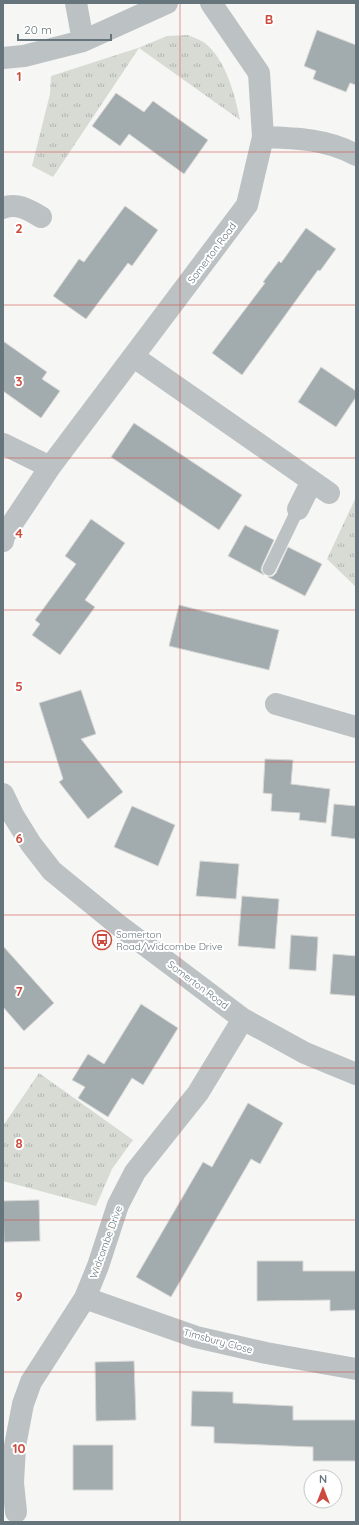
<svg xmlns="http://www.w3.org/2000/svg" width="359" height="1525" viewBox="0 0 359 1525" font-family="Quicksand,sans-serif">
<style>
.grass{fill:url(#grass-tufts)}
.building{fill:#a2abae;stroke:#d8d8d6}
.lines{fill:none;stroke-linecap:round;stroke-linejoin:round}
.service{stroke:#bcc1c3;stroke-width:13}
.minor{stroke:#bcc1c3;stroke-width:22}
.grid{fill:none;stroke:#cc4b3e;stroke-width:1;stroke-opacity:0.55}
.labels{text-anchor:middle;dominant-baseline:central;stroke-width:4;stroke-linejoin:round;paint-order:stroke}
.street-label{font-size:10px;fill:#66757b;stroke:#fff}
.poi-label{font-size:10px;fill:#66757b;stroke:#fff;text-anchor:start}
.grid-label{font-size:13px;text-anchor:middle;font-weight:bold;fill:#cc4b3e;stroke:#fff;stroke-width:4;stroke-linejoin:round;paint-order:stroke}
</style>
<defs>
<pattern id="grass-tufts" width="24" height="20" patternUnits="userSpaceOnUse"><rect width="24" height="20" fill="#d7dbd4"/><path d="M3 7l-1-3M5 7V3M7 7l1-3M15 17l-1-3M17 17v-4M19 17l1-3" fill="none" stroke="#b2b6b1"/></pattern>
</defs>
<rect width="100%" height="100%" fill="#f6f6f4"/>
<path class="grass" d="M188,35C194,38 201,40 205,43C226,60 235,95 240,120L139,48L53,177L32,166L50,94L51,76L138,48L167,36Z
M356,497V587L327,559Z
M39,1073L133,1140L112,1169L96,1206L3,1181V1126Z"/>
<path class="building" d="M317,30L356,45V85L350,83L346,92L313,79L316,71L304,66Z
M116,93L144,112L153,101L208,140L184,174L129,134L120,146L92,126Z
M125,206L158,230L132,266L128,263L86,319L53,296L79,259L84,262Z
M306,228L336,249L320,271L318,270L242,375L212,353L265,283L263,282L279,261L281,263Z
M3,341L47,372L42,379L60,391L41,418L3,391Z
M321,367L356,391V397L336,427L298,402Z
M134,423L242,495L219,530L111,457Z
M91,519L125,543L85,600L95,607L60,655L32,635L40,624L35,620L76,564L65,556Z
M245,525L274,540L262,566L261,570L264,575L228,556Z
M288,547L322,564L305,596L268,577L273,576L276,573Z
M179,605L279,630L269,670L169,646Z
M81,690L96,734L81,739L123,792L88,819L59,782L63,779L39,703Z
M265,759L293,760L291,784L330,789L326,823L299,820L300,813L271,811L272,794L263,793Z
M334,804L356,806V839L331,836Z
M132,806L175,825L158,866L114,847Z
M200,861L239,864L236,899L196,896Z
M242,896L279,899L275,949L238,946Z
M291,935L318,937L316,971L289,969Z
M3,946L54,1003L24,1031L3,1007Z
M333,954L356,956V996L330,994Z
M141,1004L178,1028L143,1085L132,1078L108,1117L78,1098L85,1087L72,1080L88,1054L104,1064Z
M248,1103L283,1123L260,1164L251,1159L171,1297L136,1277L203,1162L212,1167Z
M39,1200L40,1241L4,1242L3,1201Z
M257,1261H303V1271H356V1310L330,1311V1300L257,1301Z
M134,1361L136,1420L96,1421L95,1362Z
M192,1391L233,1392V1403L293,1406V1420H356V1461H313V1447L214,1443V1427L191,1426Z
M73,1445H113V1490H73Z"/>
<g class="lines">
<path class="service" d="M269,569L298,509"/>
<path class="minor" d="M76,3L83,41
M3,58L24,56L83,41L167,3
M263,137C295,138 328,139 356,155
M3,208C17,202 29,210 41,217
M134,357L329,493
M3,444L50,467
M298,509L312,481
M3,541L4,536L50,467L247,205L263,137L259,73L211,3
M276,704L356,727
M3,794L13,815L31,844L52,871L117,924L243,1019L305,1053L356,1074
M85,1298L196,1337L266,1353L356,1369
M16,1512L13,1483L15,1446L23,1404L31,1382L85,1298L98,1266L118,1205L135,1172L198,1093L243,1019"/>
</g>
<path class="grid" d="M180,3V1522M3,152H356M3,305H356M3,458H356M3,610H356M3,762H356M3,915H356M3,1068H356M3,1220H356M3,1372H356"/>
<defs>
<g id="bus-ring" transform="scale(1)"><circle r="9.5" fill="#fff" stroke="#cc4b3e" stroke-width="1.5"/><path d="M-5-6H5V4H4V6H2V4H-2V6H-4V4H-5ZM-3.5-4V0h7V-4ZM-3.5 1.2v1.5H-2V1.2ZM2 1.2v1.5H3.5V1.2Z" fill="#cc4b3e"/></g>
</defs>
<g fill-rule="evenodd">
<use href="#bus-ring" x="102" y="940"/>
</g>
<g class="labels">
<g class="street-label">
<text transform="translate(212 253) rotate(-53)">Somerton Road</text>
<text transform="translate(198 985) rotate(37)">Somerton Road</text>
<text transform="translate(106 1242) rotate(-70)">Widcombe Drive</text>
<text transform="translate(218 1341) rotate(15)">Timsbury Close</text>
</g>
<g class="poi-label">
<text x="116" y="934">Somerton<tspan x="116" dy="12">Road/Widcombe Drive</tspan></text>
</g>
</g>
<g class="grid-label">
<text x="269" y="24">B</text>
<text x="19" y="81">1</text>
<text x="19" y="233">2</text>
<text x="19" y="386">3</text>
<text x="19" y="538">4</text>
<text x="19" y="691">5</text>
<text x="19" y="843">6</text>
<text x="19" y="996">7</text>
<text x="19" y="1148">8</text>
<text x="19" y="1301">9</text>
<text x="19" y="1453">10</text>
</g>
<rect width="359" height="1525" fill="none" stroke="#66757b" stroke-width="8"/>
<g transform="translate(323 1489)"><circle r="19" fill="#ffffff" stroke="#c2c8ca"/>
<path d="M0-3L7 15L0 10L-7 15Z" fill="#cc4b3e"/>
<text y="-6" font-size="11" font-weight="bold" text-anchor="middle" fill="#66757b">N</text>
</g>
<path d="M18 34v6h93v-6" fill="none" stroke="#66757b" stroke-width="2"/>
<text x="24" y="34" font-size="12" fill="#66757b" stroke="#ffffff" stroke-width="3" paint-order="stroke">20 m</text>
</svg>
